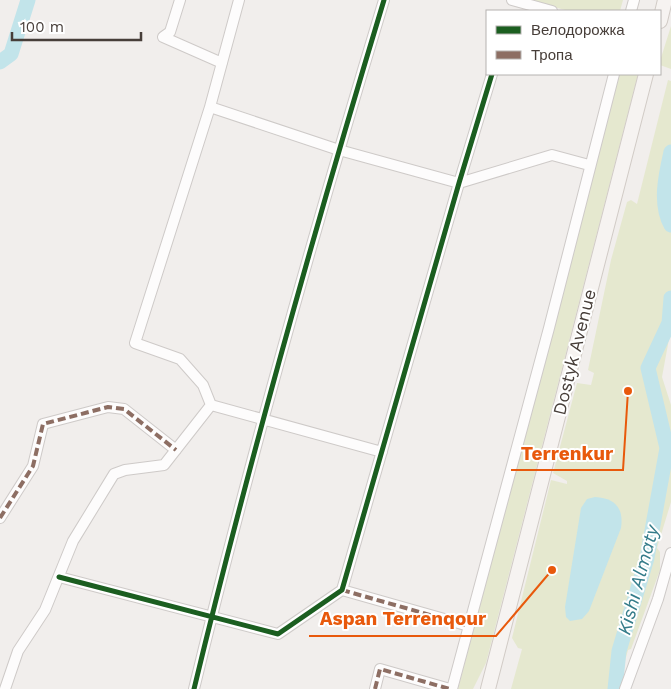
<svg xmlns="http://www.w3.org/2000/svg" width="671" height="689" viewBox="0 0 671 689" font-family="'Work Sans',sans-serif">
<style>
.green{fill:#e5e8cf}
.water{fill:#c2e4ea}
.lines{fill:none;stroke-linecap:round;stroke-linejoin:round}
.river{stroke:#c2e4ea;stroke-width:15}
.minor-casing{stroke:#cecac8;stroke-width:12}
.secondary-casing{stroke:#d1cbc6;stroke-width:16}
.minor{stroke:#fdfcfc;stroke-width:10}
.secondary{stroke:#f6f3f1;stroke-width:14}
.quiet{stroke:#8d6e63;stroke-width:4;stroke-dasharray:8 4;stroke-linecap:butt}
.cycleway-casing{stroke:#fff;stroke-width:8}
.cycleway{stroke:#1b5e20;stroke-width:5}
.labels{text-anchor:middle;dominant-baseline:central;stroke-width:4;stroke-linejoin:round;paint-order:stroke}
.street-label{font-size:18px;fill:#473e39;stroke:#fff}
.water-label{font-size:19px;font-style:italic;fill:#347c8a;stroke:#fff}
.leader{fill:none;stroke:#e8590c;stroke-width:2}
.callout-dot{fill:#e8590c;stroke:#fff;stroke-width:2}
.callout-label{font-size:19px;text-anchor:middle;font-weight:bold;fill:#e8590c;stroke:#fff;stroke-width:4;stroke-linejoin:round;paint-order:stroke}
</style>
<rect width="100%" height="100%" fill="#f1eeec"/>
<path class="green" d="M527,0H623L620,11H569Z
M671,26V69L660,65V61Z
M619,74H638L486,663L473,689H458Z
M668,80L671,81V328L662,377L671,405V502L657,548L660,552V570L631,649L628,650L617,689H511L522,649L518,648L512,638L551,480L567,484V481L553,473L577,383L591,385L594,373L588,370L611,260L627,202L631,200L637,204Z"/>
<path class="water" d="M595,497C615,498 624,508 621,528L589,611L582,619L570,621L566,617L565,607L581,508L587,499Z"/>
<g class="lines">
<path class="river" d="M0,62L11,54L28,0
M671,152C666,174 659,204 671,225
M615,689L619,651L647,558L667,448L648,368L669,323L671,298"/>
<g class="minor-casing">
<path id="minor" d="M180,0L170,32L163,37L222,63
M512,0L552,11
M631,11L634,0
M210,107L339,150L459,183L552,155L589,165
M211,405L203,385L180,359L135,343L210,107L239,0
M0,518L33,466L43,424L108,407L124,409L176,450
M59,577L278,634L342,590L459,183L492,74
M342,590L469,626
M5,689L18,651L45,610L73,541L114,474L125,470L164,465L211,405L382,452
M194,689C250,457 315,228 384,0
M375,689L380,669L450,689
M452,689L549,328L614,74
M625,689L658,599L671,553"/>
</g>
<g class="secondary-casing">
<path id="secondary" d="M660,21L665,0
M488,689L646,74"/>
</g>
<use href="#minor" class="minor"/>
<use href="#secondary" class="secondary"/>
<path class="quiet" d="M0,518L33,466L43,424L108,407L124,409L176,450
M342,590L469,626
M375,689L380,669L450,689"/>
<g class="cycleway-casing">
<path id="cycleway" d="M59,577L278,634L342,590L459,183L492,74
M194,689C250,457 315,228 384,0"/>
</g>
<use href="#cycleway" class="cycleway"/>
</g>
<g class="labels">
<g class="street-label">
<text transform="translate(574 352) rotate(-76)">Dostyk Avenue</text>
</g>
<g class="water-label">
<text transform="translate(638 580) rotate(-75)">Kіshі Almaty</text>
</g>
</g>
<path class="leader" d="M628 391L623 470H511M552 570L496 636H309"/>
<g class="callout-dot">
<circle cx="628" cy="391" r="5"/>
<circle cx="552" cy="570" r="5"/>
</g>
<g class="callout-label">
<text x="567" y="460">Terrenkur</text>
<text x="403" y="625">Aspan Terrenqour</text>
</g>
<rect x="486" y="10" width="175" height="65" fill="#ffffff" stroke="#b5b2b0"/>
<rect x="496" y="26" width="25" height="8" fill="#1b5e20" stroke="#b5b2b0"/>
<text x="531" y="35" font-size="15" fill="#473e39">Велодорожка</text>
<rect x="496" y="51" width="25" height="8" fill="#8d6e63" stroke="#b5b2b0"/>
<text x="531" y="60" font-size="15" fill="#473e39">Тропа</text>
<path d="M12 32v8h129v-8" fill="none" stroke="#473e39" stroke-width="2.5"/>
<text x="20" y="32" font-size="15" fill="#473e39" stroke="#ffffff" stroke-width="4" paint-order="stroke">100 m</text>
</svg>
